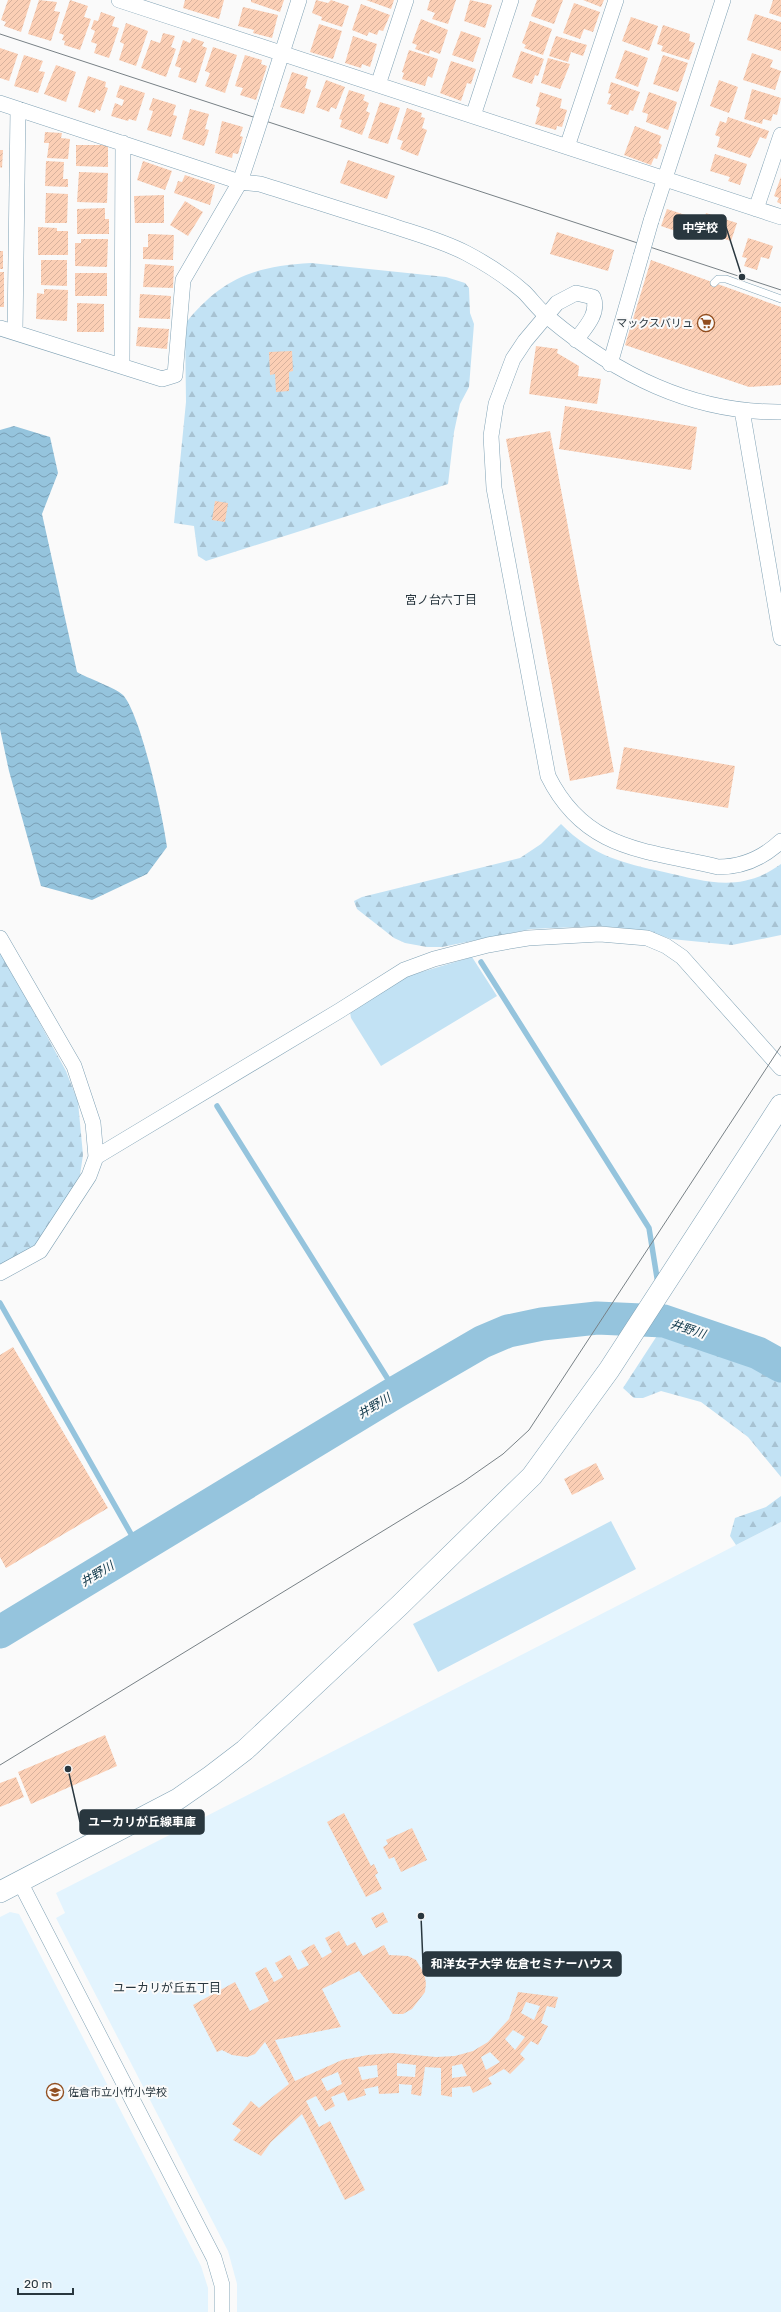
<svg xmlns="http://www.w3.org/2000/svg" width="781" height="2312" viewBox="0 0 781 2312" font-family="Rubik,'Noto Sans JP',sans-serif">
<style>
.built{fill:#e3f4fe}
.grass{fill:#c2e2f4}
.forest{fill:url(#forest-firs)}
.water{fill:url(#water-waves)}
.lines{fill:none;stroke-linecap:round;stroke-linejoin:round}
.stream{stroke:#95c4dd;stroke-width:5.5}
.river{stroke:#95c4dd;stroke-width:33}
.building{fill:url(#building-hatch);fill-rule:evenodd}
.lane-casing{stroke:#80a2b5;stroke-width:8}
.street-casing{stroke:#80a2b5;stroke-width:16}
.secondary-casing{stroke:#80a2b5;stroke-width:22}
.lane{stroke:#fff;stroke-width:7}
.street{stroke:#fff;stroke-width:15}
.secondary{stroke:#fff;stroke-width:21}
.tram{stroke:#788186;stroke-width:1}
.street-bridge-casing{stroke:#80a2b5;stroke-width:16;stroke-linecap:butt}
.street-bridge{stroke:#fff;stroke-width:15}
.labels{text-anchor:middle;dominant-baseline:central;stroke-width:4;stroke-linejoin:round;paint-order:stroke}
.poi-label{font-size:11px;fill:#29373f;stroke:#fafafa;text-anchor:end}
.neighbourhood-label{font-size:12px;fill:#29373f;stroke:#fafafa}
.water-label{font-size:12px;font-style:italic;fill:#0d3648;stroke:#fafafa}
.leader{fill:none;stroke:#29373f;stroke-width:1.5}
.callout-dot{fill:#29373f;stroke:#fafafa;stroke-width:1.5}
.callout{fill:#29373f;stroke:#29373f;stroke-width:1.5}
.callout-label{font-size:12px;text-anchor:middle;font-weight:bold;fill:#fff}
</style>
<defs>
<pattern id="forest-firs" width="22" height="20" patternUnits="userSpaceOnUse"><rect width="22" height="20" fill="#c2e2f4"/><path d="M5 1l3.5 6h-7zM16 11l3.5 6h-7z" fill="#a7c2d2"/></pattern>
<pattern id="water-waves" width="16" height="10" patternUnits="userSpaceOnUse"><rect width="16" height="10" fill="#95c4dd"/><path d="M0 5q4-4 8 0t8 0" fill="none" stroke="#7aa0b5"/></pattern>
<pattern id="building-hatch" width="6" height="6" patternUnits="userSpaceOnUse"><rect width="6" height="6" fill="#fbcfb5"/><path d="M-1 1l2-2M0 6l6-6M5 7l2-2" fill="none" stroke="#d7b29d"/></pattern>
</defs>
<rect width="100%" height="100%" fill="#fafafa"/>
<path class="built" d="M781,1522V2312H237V2284L228,2251L56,1918L65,1913L56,1893Z
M10,1912L19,1914L201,2266L208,2288V2312H0V1917Z"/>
<path class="grass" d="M472,957L497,996L381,1066L351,1018L350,1012L408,976Z
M611,1521L636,1569L438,1672L413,1624Z"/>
<path class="forest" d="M311,263L446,277L465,283L469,288L470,313L474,324L469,387L460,404L454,432L448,484L206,561L198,556L194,526L174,523L186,402L185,324C221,279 254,266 311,263Z
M561,824C593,856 622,863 664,872C708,882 741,893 781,864V935L732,945L671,939L650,932L601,926L531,929L442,947H427L405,943L394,938L357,909L354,901L362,897L520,858L541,844Z
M0,950L66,1071L78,1102L83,1155L80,1175L44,1236L35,1247L0,1266Z
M662,1328C703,1339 746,1352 781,1375V1477L748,1437L701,1402L661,1391L643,1398H634L623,1388Z
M781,1496V1522L736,1545L730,1536L735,1518L766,1507Z"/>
<path class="water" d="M14,426L50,437L58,473L42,514L77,672C87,678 116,688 123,695C141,715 163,816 167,847L147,874L92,900L41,886L9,771L0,729V430Z"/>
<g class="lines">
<path class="stream" d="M481,962L649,1228L658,1284
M217,1106L396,1392
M661,1301L664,1321
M0,1303L139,1548"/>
<path class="river" d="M0,1632L396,1392L482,1342L508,1331L542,1324L597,1318L664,1321L758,1353L781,1366"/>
</g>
<path class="building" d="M8,0H31L21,32L4,26L6,22L1,20Z
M39,0L57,2L54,11L60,12L51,41L28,34Z
M70,0L88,6L84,17L91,19L80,50L64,45L65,41L62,40L64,35L59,33Z
M185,0H224L219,19L183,8Z
M251,0H284L280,12L251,2Z
M316,0L328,3L331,0L349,6L342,27L321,20L322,17L312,13Z
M366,0H394L391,9Z
M430,0H456L448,24L432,19L435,13L427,10Z
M470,0L492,5L485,28L464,21Z
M537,0H563L554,24L531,16Z
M583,0H604L601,7Z
M773,0H781V17L769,13Z
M574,3L600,12L593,32L584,29L580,39L563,33Z
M361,4L390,15L383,31L379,30L377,35L369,32L367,36L352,30Z
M243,7L278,15L272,38L253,33L254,30L238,26Z
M101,12L115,17L112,26L119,28L109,58L94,53L97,44L91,42L95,31L91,29L94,20L98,21Z
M755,14L781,22V51L747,40Z
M631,17L658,26L649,51L622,41Z
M421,19L448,30L440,54L430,50L429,54L415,49L417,45L412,43Z
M530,21L552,29L543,55L524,48L526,45L522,43Z
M126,23L148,31L136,66L119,60L124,44L120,42Z
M319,24L342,31L333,59L310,52Z
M663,25L690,34L689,41L695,43L689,60L661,51L663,46L657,44Z
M461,31L481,38L473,62L452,55Z
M163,33L175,36L171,47L176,49L166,77L141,68L151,40L160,43Z
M353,36L377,44L370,67L362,64L361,68L345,63Z
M556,36L587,45L583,56L571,52L568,62L549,56Z
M192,38L204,42L202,46L207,48L196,83L178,77L181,68L175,66L183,40L190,43Z
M213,47L237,55L225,93L205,86L210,73L205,71Z
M0,48L18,54L9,81L0,78Z
M409,50L438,59L432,78L428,76L425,86L402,79L404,73L402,72Z
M625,50L648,58L638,87L615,78Z
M521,51L544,59L538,76L535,75L532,84L512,77Z
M752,53L773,60L770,67L781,71L775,90L743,80Z
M24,55L43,61L39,71L45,72L38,93L14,86Z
M245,55L262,60L261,64L267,66L256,100L240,95L243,88L235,86Z
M663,55L688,63L678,92L653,84Z
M548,58L570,64L560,89L541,83Z
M451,61L476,69L471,84L467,83L461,101L440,93Z
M56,65L76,72L66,102L44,94Z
M292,72L308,77L305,88L311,90L304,114L280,107Z
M88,76L106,82L105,87L108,88L100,111L96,109L95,113L78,107Z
M326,80L345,87L336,109L331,107L329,112L316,107Z
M719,80L738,87L729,113L710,106Z
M611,82L640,92L633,111L630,110L628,115L610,109L612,105L607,104L611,94L608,93Z
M120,85L145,93L136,121L129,119L128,121L111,116L115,103L122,106L124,100L116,97Z
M752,89L781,98L777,115L773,114L771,121L763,119L762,124L744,119Z
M349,90L365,95L363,100L369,103L366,111L370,113L362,135L340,127L342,120L339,119Z
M540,92L562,99L560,108L567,110L562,127L557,126L556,130L535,124L540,108L536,106Z
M649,92L677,102L668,130L646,122L648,114L642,112Z
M153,98L176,105L173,115L177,116L171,137L147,130L153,111L149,110Z
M380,102L400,108L388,144L368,138Z
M407,108L422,113L421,117L425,118L422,128L427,130L418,156L400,149L403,141L397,139Z
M190,109L209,114L205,129L209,130L204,146L182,139Z
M728,117L769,131L766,139L760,137L750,158L717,147L720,137L715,135L720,121L726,123Z
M222,121L243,127L240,136L243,137L238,154L233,153L232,158L215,153Z
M635,126L661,136L659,143L662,145L657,159L654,158L651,165L624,155Z
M45,132L62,133L61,138L70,139L68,159L47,158L49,143H44Z
M76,145H108V167L76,166Z
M0,150H3L2,168L0,167Z
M715,154L747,164L740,185L728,181L730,177L710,171Z
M348,160L395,176L387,199L340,183Z
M46,161L64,162L63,179H68V187L45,186Z
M143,161L172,171L165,190L137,180Z
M79,172L108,173L107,203L77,202Z
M185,175L215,185L210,205L174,193L178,181L182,182Z
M781,177V204L777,202L779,198L774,196Z
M46,193L68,194L67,223H45Z
M164,195V223H135L134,196Z
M185,201L203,212L188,236L170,225Z
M105,208V219H109V234H77V209Z
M667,209L698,219L693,237L661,226Z
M706,213L737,223L731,241L700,231Z
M38,227L57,228V231H68V255H38Z
M557,232L614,250L608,271L550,254Z
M148,234L174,235L173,260L143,259V247H148Z
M748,238L773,246L769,259L761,257L757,270L744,266L747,258L742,257Z
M81,239H108L107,267L75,266V243H81Z
M0,251H3V269H0Z
M41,260H67V286L41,285Z
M651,260L781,307V385L749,387L625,345Z
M145,264L174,266L173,288L143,287Z
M0,272H4V307H0Z
M75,273H107V296H75Z
M44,289L68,290L67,321L36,319L37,293L44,294Z
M140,294L171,296L170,319L139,318Z
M77,303L104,304V332H77Z
M138,327L169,329L167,349L136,346Z
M536,346L558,349L557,353L579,366L578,376L601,379L597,404L529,394Z
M292,351L293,371L289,372V391L276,392L275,374L270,375L269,352Z
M565,406L697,427L691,470L559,449Z
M550,431L614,772L570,781L506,439Z
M215,501L228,503L225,522L212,520Z
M624,747L735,766L728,808L616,789Z
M13,1347L108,1508L6,1568L0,1557V1355Z
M596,1463L604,1479L572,1495L564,1479Z
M105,1735L117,1766L31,1804L18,1772Z
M16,1777L24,1797L0,1807V1783Z
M344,1813L371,1866L374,1864L378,1873L375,1875L382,1889L366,1897L327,1822Z
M412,1828L427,1860L401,1872L394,1857L389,1859L383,1847L388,1844L386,1840Z
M383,1912L388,1922L376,1928L371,1918Z
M339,1931L347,1946L355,1942L363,1956L384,1945L389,1955L408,1956L416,1960L424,1973L426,1983L425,1992L412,2009L403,2014H393L359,1971L322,1989L341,2027L275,2040L295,2081L342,2060L368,2055L392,2053L436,2057L455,2056L473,2051L488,2042L509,2019L518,1992L558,1997L555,2008L547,2006L541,2023L548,2026L538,2045L531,2041L520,2054L525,2059L510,2074L504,2069L488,2078L492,2084L473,2093L470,2086L452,2088V2097L441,2095V2068L425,2067L421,2096L411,2094L412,2085L399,2084V2093L379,2094L378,2086L364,2089L366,2095L348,2101L344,2092L331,2097L335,2106L325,2111L316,2096L306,2101L319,2127L330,2121L365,2190L345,2200L302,2114L271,2142L261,2156L233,2140L241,2130L232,2124L251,2101L259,2108L289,2084L265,2042L255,2054L247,2057L232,2055L222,2050L217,2052L193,2005L235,1982L250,2011L269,2001L255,1973L266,1967L274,1982L283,1977L275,1963L290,1955L298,1970L309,1965L301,1951L314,1944L322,1958L332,1952L325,1938ZM526,2002L540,2006L534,2020L521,2013ZM513,2030L525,2037L515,2050L505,2039ZM490,2052L500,2062L486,2070L481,2057ZM397,2063L416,2065L415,2077L397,2076ZM462,2064L467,2076L452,2078V2066ZM377,2065L378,2077L362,2080L358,2067ZM338,2072L342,2084L327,2091L321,2079Z"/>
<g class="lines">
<g class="lane-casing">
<path id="lane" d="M714,283L718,279H726L781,299"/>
</g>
<g class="street-casing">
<path id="street" d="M119,0L781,217
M378,85L406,0
M0,103L240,182L260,184C302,197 344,211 387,224C413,233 441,240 466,253C485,263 507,277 524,292C532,300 539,310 549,318C616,374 691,413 781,412
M265,106L299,0
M473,116L511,0
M567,147L616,0
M756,209L781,135
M651,221L723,0
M0,328L162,379L175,375L183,280L240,182L254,140
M15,332L18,109
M576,340C585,328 600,313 593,297L576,293L557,303L525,341L513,359L496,404L491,436L494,488L548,776C585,851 646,850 718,867C743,867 763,858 781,841
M610,364L641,256
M122,366L123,143
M742,410L781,638
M0,938L74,1066L93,1123L96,1157L89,1176L40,1251L0,1273
M96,1157L339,1011L404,970L434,959L488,945L528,938L600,934L647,938L666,946L682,957L781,1068
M20,1882L214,2258L222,2285V2312"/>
</g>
<g class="secondary-casing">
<path id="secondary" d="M0,1892L178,1799L211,1776L245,1750L400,1605L532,1476L609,1370L781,1105"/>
</g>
<use href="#lane" class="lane"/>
<use href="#street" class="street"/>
<use href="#secondary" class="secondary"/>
<path class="tram" d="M0,34L781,290
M0,1765L463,1482L503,1454L529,1430L781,1046"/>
<g class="street-bridge-casing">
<path id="street-bridge" d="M254,140L265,106
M641,256L651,221"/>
</g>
<use href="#street-bridge" class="street-bridge"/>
</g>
<defs>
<g id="supermarket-ring" transform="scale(0.9)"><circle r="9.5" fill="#fafafa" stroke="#914e20" stroke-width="1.5"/><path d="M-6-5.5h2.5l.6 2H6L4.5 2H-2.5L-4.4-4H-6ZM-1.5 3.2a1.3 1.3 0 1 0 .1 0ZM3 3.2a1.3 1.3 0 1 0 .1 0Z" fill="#914e20"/></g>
<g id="school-ring" transform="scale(0.9)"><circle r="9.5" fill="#fafafa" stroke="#914e20" stroke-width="1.5"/><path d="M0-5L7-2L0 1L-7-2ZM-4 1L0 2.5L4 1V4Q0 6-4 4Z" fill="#914e20"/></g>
</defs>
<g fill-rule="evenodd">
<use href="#supermarket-ring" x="706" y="323"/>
<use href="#school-ring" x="55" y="2092"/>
</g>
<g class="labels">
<g class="poi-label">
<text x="693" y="323">マックスバリュ</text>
<text x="68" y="2092" text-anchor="start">佐倉市立小竹小学校</text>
</g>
<g class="neighbourhood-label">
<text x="441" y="600">宮ノ台六丁目</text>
<text x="167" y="1988">ユーカリが丘五丁目</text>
</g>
<g class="water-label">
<text transform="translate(688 1329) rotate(18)">井野川</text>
<text transform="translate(374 1406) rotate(-31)">井野川</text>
<text transform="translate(97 1574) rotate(-31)">井野川</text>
</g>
</g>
<path class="leader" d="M742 277L726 227M68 1769L80 1822M421 1916L423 1964"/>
<g class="callout-dot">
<circle cx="742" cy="277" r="4"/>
<circle cx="68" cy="1769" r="4"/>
<circle cx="421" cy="1916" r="4"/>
</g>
<g class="callout">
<rect x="674" y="215" width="52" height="24" rx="4"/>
<rect x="80" y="1810" width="124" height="24" rx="4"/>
<rect x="423" y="1952" width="198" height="24" rx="4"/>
</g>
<g class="callout-label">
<text x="700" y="232">中学校</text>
<text x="142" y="1826">ユーカリが丘線車庫</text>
<text x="522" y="1968">和洋女子大学 佐倉セミナーハウス</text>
</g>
<path d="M18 2288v6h55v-6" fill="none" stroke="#29373f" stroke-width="2"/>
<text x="24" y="2288" font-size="12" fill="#29373f" stroke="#fafafa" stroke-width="3" paint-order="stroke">20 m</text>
</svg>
